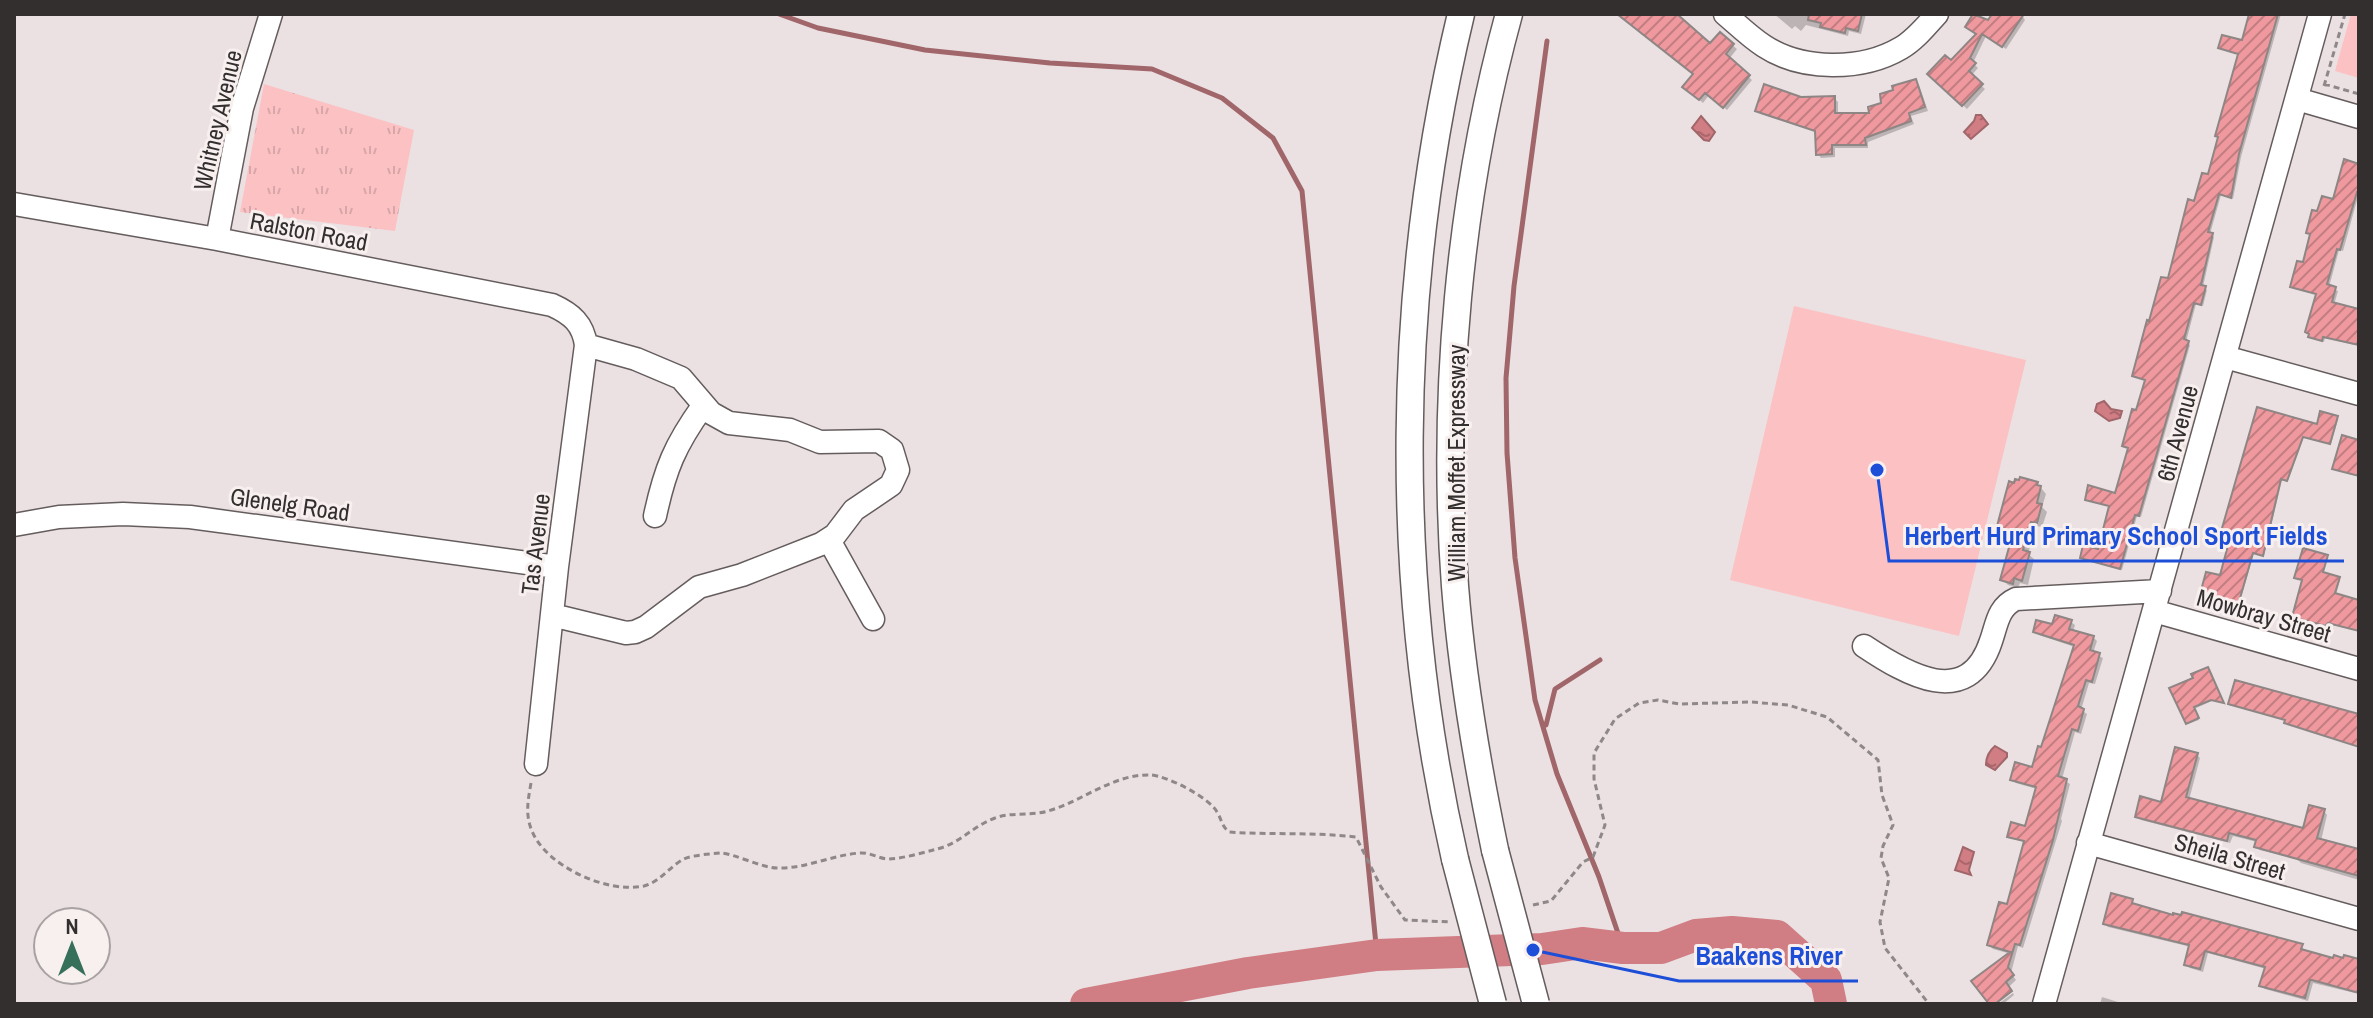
<svg xmlns="http://www.w3.org/2000/svg" width="2373" height="1018" viewBox="0 0 2373 1018" font-family="'Archivo Narrow',sans-serif">
<style>
.grass{fill:url(#grass-tufts)}
.pitch{fill:#fcc1c3}
.water{fill:url(#water-ripples);stroke:#a1666a;stroke-width:2}
.shadow{fill:#0003}
.lines{fill:none;stroke-linecap:round;stroke-linejoin:round}
.stream{stroke:#a1666a;stroke-width:5}
.river{stroke:#d07d83;stroke-width:32}
.building{fill:url(#building-hatch);stroke:#8e8585;stroke-width:2}
.minor-casing{stroke:#655d5d;stroke-width:25}
.major-casing{stroke:#655d5d;stroke-width:29}
.path{stroke:#8f8888;stroke-width:3;stroke-dasharray:6 4;stroke-linecap:butt}
.minor{stroke:#fff;stroke-width:22}
.major{stroke:#fff;stroke-width:26}
.major-bridge-casing{stroke:#655d5d;stroke-width:29;stroke-linecap:butt}
.major-bridge{stroke:#fff;stroke-width:26}
.labels{text-anchor:middle;dominant-baseline:central;stroke-width:6;stroke-linejoin:round;paint-order:stroke}
.street-label{font-size:24px;fill:#332f2f;stroke:#f8efef}
.leader{fill:none;stroke:#1d4ed8;stroke-width:3}
.callout-dot{fill:#1d4ed8;stroke:#f8efef;stroke-width:3}
.callout-label{font-size:26px;text-anchor:middle;font-weight:bold;fill:#1d4ed8;stroke:#f8efef;stroke-width:6;stroke-linejoin:round;paint-order:stroke}
</style>
<defs>
<pattern id="grass-tufts" width="24" height="20" patternUnits="userSpaceOnUse" patternTransform="scale(2)"><rect width="24" height="20" fill="#fcc1c3"/><path d="M3 7l-1-3M5 7V3M7 7l1-3M15 17l-1-3M17 17v-4M19 17l1-3" fill="none" stroke="#d8a6a8"/></pattern>
<pattern id="water-ripples" width="26" height="14" patternUnits="userSpaceOnUse" patternTransform="scale(2)"><rect width="26" height="14" fill="#d07d83"/><path d="M2 4q2-2 4 0t4 0M15 11q2-2 4 0t4 0" fill="none" stroke="#a9676c"/></pattern>
<pattern id="building-hatch" width="6" height="6" patternUnits="userSpaceOnUse" patternTransform="scale(2)"><rect width="6" height="6" fill="#ef999e"/><path d="M-1 1l2-2M0 6l6-6M5 7l2-2" fill="none" stroke="#c27d81"/></pattern>
</defs>
<rect width="100%" height="100%" fill="#ebe1e2"/>
<path class="grass" d="M264,84L414,130L395,231L240,212Z"/>
<path class="pitch" d="M2351,14H2359V78L2335,71Z
M1794,306L2026,360L1959,636L1730,580Z"/>
<path class="water" d="M1976,115H1981L1988,124L1971,139L1964,132L1974,121Z
M1701,116L1715,132L1709,141L1704,140L1692,128Z
M2104,401L2111,409L2122,411L2120,418L2109,421L2095,411L2097,404Z
M1995,746L2007,753V757L1995,770L1986,765C1986,757 1989,751 1995,746Z
M1963,847L1974,852L1969,870L1971,875L1955,870Z"/>
<path class="shadow" d="M1619,14H1675L1711,46L1720,35L1737,49L1729,59L1752,80L1727,110L1709,95L1703,103L1688,90L1695,74Z
M1774,14H1810L1822,25L1825,14H1866L1861,34L1849,31L1848,36L1806,25L1801,31L1795,26L1792,29Z
M1976,14L1988,23L1994,14H2021L2025,20L2006,49L1986,36L1973,63L1978,68L1971,76L1985,89L1967,109L1930,74L1951,63L1978,34L1968,26Z
M2251,14H2281L2241,157L2233,199L2221,195L2210,234L2214,237L2203,287L2207,290L2203,306L2196,304L2186,342L2190,345L2141,517L2137,516L2122,570L2084,560L2082,558L2099,551L2111,507L2087,499L2117,495L2129,448L2124,445L2138,413L2147,381L2135,376L2195,203L2209,176L2240,54L2220,47L2243,43Z
M1916,81L1919,85L1928,111L1911,116L1914,124L1868,142V148H1835V157L1821,158L1818,154L1817,132L1761,114L1758,111L1801,99L1834,98L1838,102V115H1871Z
M2359,166V193L2343,251L2339,250L2329,287L2338,291L2334,305L2359,312V346L2325,338L2324,342L2310,337L2318,295L2292,286L2304,264L2319,214L2334,201Z
M2258,409L2318,427L2338,419L2331,444L2304,437L2288,481L2282,480L2264,556L2254,553L2239,605L2204,595L2221,578Z
M2037,483L2046,494L2042,507L2047,512L2042,527L2036,526L2028,554L2034,559L2028,585L2020,583L2018,588L2008,585L2003,580L2011,542L2005,537Z
M2327,557L2323,574L2340,580L2336,595L2359,602V631L2295,617Z
M2071,622L2075,625L2073,632L2093,637L2097,641L2093,653L2103,658L2095,684L2089,683L2081,710L2087,714L2081,734L2075,732L2062,779L2070,784L2061,819L2062,821L2023,948L2018,946L2011,973L2016,980L1991,1004L2011,954L1993,949L1989,945L2008,907L2026,843L2010,836L2026,828L2037,789L2016,783L2012,779L2033,769L2043,749L2075,647L2039,635L2035,632Z
M2172,689L2214,700L2194,709L2199,720L2188,724Z
M2197,755L2200,758L2189,800L2305,830L2324,811L2327,815L2321,841L2359,851V880L2301,863L2297,859L2260,850L2256,846L2257,842L2233,836L2230,843L2141,820L2137,817L2162,804Z
M2132,901L2136,906L2302,946L2305,952L2335,961H2359V994L2313,983L2308,1001L2265,989L2262,986L2266,969L2208,953L2203,972L2190,968L2186,964L2191,947L2108,927L2105,924Z
M2013,993L2014,995L2003,1004H1998Z
M2102,997L2118,1002L2121,1004H2100Z"/>
<g class="lines">
<path class="stream" d="M779,14L818,28L925,50L1050,63L1152,69L1222,98L1273,138L1302,191L1377,955
M1547,41L1514,286L1506,378L1507,453L1515,558L1535,700L1557,774L1599,877L1623,948
M1546,725L1555,689L1600,660"/>
<path class="river" d="M1086,1004L1248,973L1377,955L1542,949L1582,943L1623,948H1661L1696,935L1732,932L1777,936L1826,980L1831,1004"/>
</g>
<path class="building" d="M1617,14H1677L1710,43L1720,32L1734,44L1726,54L1750,75L1723,108L1705,93L1699,100L1682,87L1693,74Z
M1809,14H1862L1858,31L1846,28L1845,33L1820,27L1821,23L1808,20Z
M1973,14L1988,20L1992,14H2024L2002,47L1982,34L1970,58L1976,63L1969,71L1983,84L1962,106L1927,74L1945,55L1951,60L1976,34L1965,27Z
M2249,14H2278L2239,154L2231,198L2219,194L2208,232L2213,233L2201,285L2206,286L2201,305L2194,303L2184,339L2189,341L2139,516L2135,515L2120,569L2080,558L2083,545L2098,549L2109,506L2085,500L2088,485L2115,493L2128,448L2122,446L2132,409L2136,410L2145,380L2132,376L2147,320L2149,321L2161,277L2168,278L2188,199L2194,201L2202,173L2208,174L2218,137L2215,136L2238,54L2218,48L2222,35L2242,40Z
M1916,79L1925,107L1909,113L1911,121L1865,138L1866,145H1832V154L1816,155L1815,131L1755,111L1764,84L1801,97L1835,96V113H1869L1868,107L1881,103L1880,94L1893,90L1892,86Z
M2344,159L2359,164V192H2357L2340,250L2337,249L2327,284L2336,287L2332,302L2359,309V345L2323,337L2322,341L2308,337L2309,334L2305,332L2316,294L2290,287L2297,261L2303,262L2310,234L2306,233L2312,210L2317,211L2322,196L2333,199Z
M2257,407L2317,424L2320,411L2338,416L2330,444L2303,437L2287,481L2281,479L2263,556L2253,553L2238,605L2200,594L2206,572L2220,575L2230,538L2220,535Z
M2342,435L2359,440V476L2332,469Z
M2020,477L2038,482L2037,485L2041,486L2037,503L2042,504L2037,523L2031,522L2023,550L2030,552L2022,581L2014,578L2013,584L2000,580L2011,540L2003,537L2005,532L1997,526L2009,481L2014,483L2015,479L2019,480Z
M2303,548L2328,555L2323,572L2340,577L2335,593L2359,600V631L2328,623L2325,626L2292,617L2302,580L2294,578Z
M2055,615L2072,620L2069,629L2094,636L2090,650L2100,653L2092,682L2086,680L2078,706L2084,709L2078,731L2072,729L2058,776L2067,779L2053,840L2020,945L2015,944L2008,967L2014,975L2006,982L2012,991L1995,1004H1989L1971,981L2010,952L1987,945L1999,902L2007,904L2024,841L2007,837L2011,822L2025,826L2036,787L2010,780L2015,762L2032,767L2038,746L2041,747L2074,645L2033,632L2036,620L2052,624Z
M2208,667L2224,703L2211,700L2194,707L2199,718L2186,724L2169,688L2193,678L2191,674Z
M2235,680L2359,714V747L2284,723L2285,720L2228,704Z
M2175,747L2198,753L2186,797L2303,828L2309,805L2325,809L2317,838L2359,849V876L2254,847L2256,840L2229,833L2227,841L2135,817L2140,796L2161,802Z
M2111,893L2133,899L2132,903L2173,915V913L2181,915L2182,912L2303,944L2301,949L2333,958L2334,955L2343,958L2344,955L2359,959V993L2312,980H2310L2305,998L2259,986L2265,967L2205,951L2200,969L2184,965L2189,945L2103,924Z"/>
<g class="lines">
<g class="minor-casing">
<path id="minor" d="M1725,14C1738,25 1750,37 1764,46C1802,71 1862,71 1901,48C1915,40 1926,26 1937,14
M2297,99L2359,117
M14,204L217,239L552,305C572,314 583,324 586,345L557,567L536,764
M217,239L242,108L271,14
M2225,357L2359,394
M655,516C665,469 675,445 703,406
M14,525L59,517L123,514L190,517L557,567
M829,540L873,619
M2154,611L2359,669
M552,615L626,633L635,632L646,627L699,587L742,575L821,544L835,535L854,510L891,485L898,470L892,450L879,441L820,442L790,430L729,423L711,413L681,378L636,359L586,345
M1864,646C1906,674 1968,711 1991,641C1997,624 1998,607 2016,599L2160,591
M2088,843L2359,919
M2044,1004L2320,14"/>
</g>
<g class="major-casing">
<path id="major" d="M1495,850C1477,763 1462,675 1455,586C1441,398 1459,196 1509,14
M1455,859C1392,583 1395,289 1461,14"/>
</g>
<path class="path" d="M2324,84L2359,94
M2324,86L2345,14
M531,783C528,800 525,815 532,831C546,866 607,894 644,886C660,882 670,866 684,859C693,855 710,854 720,853C733,853 762,868 777,868C805,869 832,855 860,853C870,852 879,859 889,859C905,858 922,853 937,849C959,844 973,826 995,818C1011,812 1031,816 1048,811C1083,801 1113,774 1150,775C1166,775 1210,798 1217,812C1222,820 1221,825 1229,832C1271,835 1314,832 1356,837L1381,887L1405,920L1451,922
M1533,905L1551,901L1583,862L1593,857L1605,825L1594,779V753L1615,719L1639,703L1658,700L1679,704L1751,702L1788,705L1827,717L1878,760L1882,795L1893,825L1883,846L1881,858L1889,878L1880,922L1885,948L1929,1004"/>
<use href="#minor" class="minor"/>
<use href="#major" class="major"/>
<g class="major-bridge-casing">
<path id="major-bridge" d="M1495,850L1536,1004
M1455,859L1493,1004"/>
</g>
<use href="#major-bridge" class="major-bridge"/>
</g>
<g class="labels">
<g class="street-label">
<text transform="translate(217 120) rotate(-77)">Whitney Avenue</text>
<text transform="translate(309 231) rotate(11)">Ralston Road</text>
<text transform="translate(2177 433) rotate(-75)">6th Avenue</text>
<text transform="translate(1456 463) rotate(-90)">William Moffet Expressway</text>
<text transform="translate(290 504) rotate(8)">Glenelg Road</text>
<text transform="translate(535 544) rotate(-83)">Tas Avenue</text>
<text transform="translate(2264 615) rotate(16)">Mowbray Street</text>
<text transform="translate(2230 856) rotate(16)">Sheila Street</text>
</g>
</g>
<path class="leader" d="M1877 470L1889 561H2344M1533 950L1679 981H1858"/>
<g class="callout-dot">
<circle cx="1877" cy="470" r="8"/>
<circle cx="1533" cy="950" r="8"/>
</g>
<g class="callout-label">
<text x="2116" y="545">Herbert Hurd Primary School Sport Fields</text>
<text x="1769" y="965">Baakens River</text>
</g>
<rect width="2373" height="1018" fill="none" stroke="#332f2f" stroke-width="32"/>
<g transform="translate(72 946)"><circle r="38" fill="#f8efef" stroke="#a9a2a2" stroke-width="2"/>
<path d="M0-6L14 30L0 20L-14 30Z" fill="#36705a"/>
<text y="-12" font-size="22" font-weight="bold" text-anchor="middle" fill="#332f2f">N</text>
</g>
</svg>
